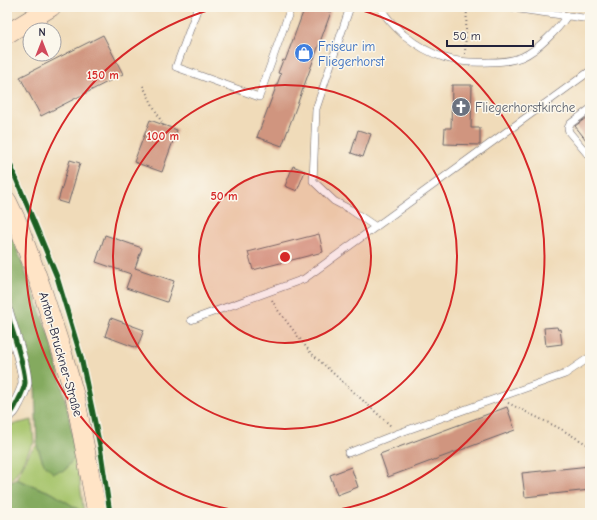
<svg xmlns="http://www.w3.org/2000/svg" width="597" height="520" viewBox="0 0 597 520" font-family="'Comic Neue',sans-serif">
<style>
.green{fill:#a6c46b;stroke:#647353}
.forest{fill:#84aa5f;stroke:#53664d}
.building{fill:#d0957f}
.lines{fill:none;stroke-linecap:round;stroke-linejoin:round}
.lane-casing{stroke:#6a6367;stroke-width:8}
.street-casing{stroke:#6a6367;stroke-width:14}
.secondary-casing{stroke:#6a6367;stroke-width:20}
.path{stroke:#6a6367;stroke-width:2;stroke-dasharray:1 3;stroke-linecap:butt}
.lane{stroke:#fff;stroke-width:7}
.street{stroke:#fff;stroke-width:13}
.secondary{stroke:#ffe4c6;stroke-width:19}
.cycleway-casing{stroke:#fbf7ec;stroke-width:8}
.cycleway{stroke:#1b5e20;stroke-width:5}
.ring{fill:none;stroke:#d62828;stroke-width:2}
.labels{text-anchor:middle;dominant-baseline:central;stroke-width:3;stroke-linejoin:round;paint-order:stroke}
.shop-label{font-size:13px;fill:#366cbe;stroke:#fbf7ec;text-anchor:start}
.worship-label{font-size:13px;fill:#5b616d;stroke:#fbf7ec;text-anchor:start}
.street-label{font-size:13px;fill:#22223b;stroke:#fbf7ec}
.centre{fill:#d62828;stroke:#fbf7ec;stroke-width:2}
.ring-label{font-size:12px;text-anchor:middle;font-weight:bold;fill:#d62828;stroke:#fbf7ec;stroke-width:3;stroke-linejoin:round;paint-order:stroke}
</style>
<rect width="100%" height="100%" fill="#fbf7ec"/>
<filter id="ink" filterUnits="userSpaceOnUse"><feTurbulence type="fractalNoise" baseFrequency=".025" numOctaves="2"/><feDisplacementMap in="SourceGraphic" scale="8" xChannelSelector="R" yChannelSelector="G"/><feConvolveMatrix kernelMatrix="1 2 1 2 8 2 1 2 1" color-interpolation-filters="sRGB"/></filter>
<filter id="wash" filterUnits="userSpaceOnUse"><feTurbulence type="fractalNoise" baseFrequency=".012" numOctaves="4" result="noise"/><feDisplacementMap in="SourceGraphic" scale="16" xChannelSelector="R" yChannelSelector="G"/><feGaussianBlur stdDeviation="0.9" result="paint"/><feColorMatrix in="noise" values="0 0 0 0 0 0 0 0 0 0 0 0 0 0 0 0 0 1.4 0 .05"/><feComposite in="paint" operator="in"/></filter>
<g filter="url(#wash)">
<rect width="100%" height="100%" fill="#f0dbb9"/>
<path class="green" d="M32,420L34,443C24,456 20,474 7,483V426Z
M37,445L43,462L65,470L76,455L84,513L52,493L16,479L30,452Z"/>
<path class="forest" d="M7,222L51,341L67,406L76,455L65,470L53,473L43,462L37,445L35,386L7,286Z
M16,479L52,493L84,513H7V485Z"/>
<g id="blocks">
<path class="building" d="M305,7H317L331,12L282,146L257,137L281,74L278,73L283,60L285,61Z
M103,35L123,74L41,116L20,77Z
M452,85H472L471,128H480V145L444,144L445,128H451Z
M590,115V145L575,126Z
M150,120L177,130L162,172L134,162Z
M358,130L371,134L363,157L351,153Z
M70,160L80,163L68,204L58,201Z
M293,166L305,171L297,191L285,186Z
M319,234L323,252L253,270L248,252Z
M105,235L142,248L135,268L174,281L167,302L126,288L131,274L96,262Z
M111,318L144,330L137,348L105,336Z
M557,327L558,330L560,329L562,344L546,346L544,328Z
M507,407L515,430L388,477L380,454Z
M590,466V490L525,497L522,473Z
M351,467L358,487L337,495L330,475Z"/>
</g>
</g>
<g filter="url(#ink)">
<use href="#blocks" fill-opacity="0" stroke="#6a6367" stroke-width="1"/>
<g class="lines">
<g class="lane-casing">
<path id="lane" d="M198,7L176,67L259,97L291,7
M350,7L316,109L313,181L334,201L351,210L376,227
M380,7C386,18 395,27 404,35C431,57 455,64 489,62C500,62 512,61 522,57C538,50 558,29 567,16
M505,7L590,19
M590,109L570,124L568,128L569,132L590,157
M191,320L304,279L590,71
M348,453L399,433L565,374L590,357"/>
</g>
<g class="street-casing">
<path id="street" d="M7,313C12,331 25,365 25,383C24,390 20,397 17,403C14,408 13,413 7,414"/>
</g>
<g class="secondary-casing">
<path id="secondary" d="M7,34L51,7
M7,201L17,222L41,287L62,352L76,401L97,513"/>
</g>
<path class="path" d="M465,54L467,7
M143,86L164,127
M272,300L277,309L310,352L392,427
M508,403L561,429L590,446"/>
<use href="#lane" class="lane"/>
<use href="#street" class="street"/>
<use href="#secondary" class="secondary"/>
<g class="cycleway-casing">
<path id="cycleway" d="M7,157L57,277L81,357L100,446L110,513
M7,313C12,331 25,365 25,383C24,390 20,397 17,403C14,408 13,413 7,414"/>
</g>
<use href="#cycleway" class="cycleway"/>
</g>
</g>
<circle cx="285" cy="257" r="86" fill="#d62828" fill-opacity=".12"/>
<g class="ring">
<circle cx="285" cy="257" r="86"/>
<circle cx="285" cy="257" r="172"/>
<path d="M251 513A258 258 0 0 1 220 7M350 7A258 258 0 0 1 319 513"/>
</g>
<defs>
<g id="shop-disc" transform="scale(1)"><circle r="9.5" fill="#3f7fe0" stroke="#fbf7ec"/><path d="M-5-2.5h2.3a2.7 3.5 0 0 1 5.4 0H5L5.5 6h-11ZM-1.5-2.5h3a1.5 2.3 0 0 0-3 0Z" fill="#fff"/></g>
<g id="church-disc" transform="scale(1)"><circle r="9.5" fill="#6b7280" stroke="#fbf7ec"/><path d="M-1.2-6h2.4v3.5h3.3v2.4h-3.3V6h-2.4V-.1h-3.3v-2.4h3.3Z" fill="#fff"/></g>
</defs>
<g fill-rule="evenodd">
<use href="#shop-disc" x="304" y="53"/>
<use href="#church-disc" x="461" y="107"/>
</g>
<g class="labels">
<g class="shop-label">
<text x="318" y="46">Friseur im<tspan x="318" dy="15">Fliegerhorst</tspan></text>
</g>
<g class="worship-label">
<text x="475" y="107">Fliegerhorstkirche</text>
</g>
<g class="street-label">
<text transform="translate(61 354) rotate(74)">Anton-Bruckner-Straße</text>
</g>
</g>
<circle cx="285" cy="257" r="6" class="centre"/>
<g class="ring-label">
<text x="103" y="79">150 m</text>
<text x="163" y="140">100 m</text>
<text x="224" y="200">50 m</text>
</g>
<rect width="597" height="520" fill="none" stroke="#fbf7ec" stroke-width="24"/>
<g transform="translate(42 42)"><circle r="19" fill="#fbf7ec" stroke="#a4a2a5"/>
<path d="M0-3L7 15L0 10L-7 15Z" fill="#d1495b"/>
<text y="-6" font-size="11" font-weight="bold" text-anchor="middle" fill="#22223b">N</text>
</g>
<path d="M447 40v6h86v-6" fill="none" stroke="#22223b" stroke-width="2"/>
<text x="453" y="40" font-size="12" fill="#22223b" stroke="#fbf7ec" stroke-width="3" paint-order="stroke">50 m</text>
</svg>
